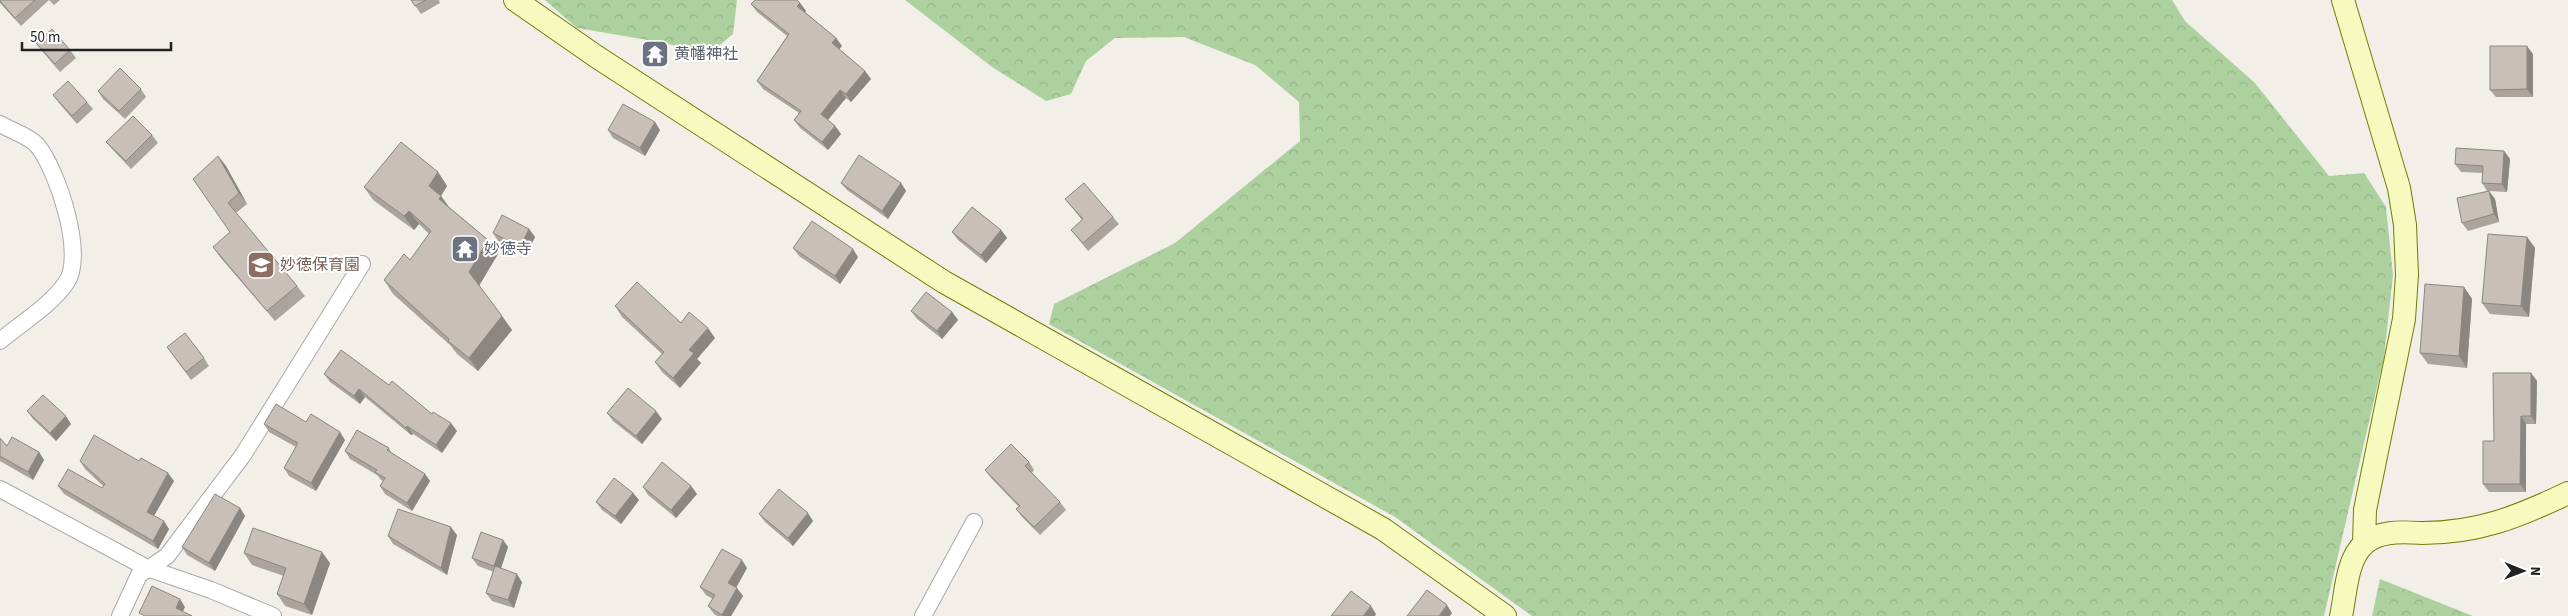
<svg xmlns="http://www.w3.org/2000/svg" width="2568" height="616" viewBox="0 0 2568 616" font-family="'Source Sans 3','Noto Sans JP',sans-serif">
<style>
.forest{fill:url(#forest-crowns)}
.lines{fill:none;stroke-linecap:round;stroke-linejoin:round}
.street-casing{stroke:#a9a9a9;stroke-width:18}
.secondary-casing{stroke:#707d05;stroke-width:24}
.street{stroke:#fff;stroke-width:16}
.secondary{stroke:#f7fabf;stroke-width:22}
.wall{fill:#aba49e}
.shaded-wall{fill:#8b8681}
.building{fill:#c7bfb8;stroke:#8b8681}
.labels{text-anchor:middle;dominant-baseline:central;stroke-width:4;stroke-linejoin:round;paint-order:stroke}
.worship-label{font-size:16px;fill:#5b616d;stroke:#fff;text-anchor:start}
.education-label{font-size:16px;fill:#785e54;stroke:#fff;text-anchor:start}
</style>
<defs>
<pattern id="forest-crowns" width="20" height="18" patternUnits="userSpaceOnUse" patternTransform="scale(1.25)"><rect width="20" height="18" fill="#add19e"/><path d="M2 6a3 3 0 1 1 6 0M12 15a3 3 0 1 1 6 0" fill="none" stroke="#95b388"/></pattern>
</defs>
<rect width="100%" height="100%" fill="#f2efe9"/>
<path class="forest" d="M545,0H737L733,34L708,55L665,43L577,28Z
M905,0H2172L2185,21L2255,83L2329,176L2364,173L2386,207L2393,275L2384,357L2324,616H1532L1395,517L1049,324L1054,304L1175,243L1300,141L1299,102L1255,65L1184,37L1115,38L1086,61L1071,94L1046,101L992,67Z
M2380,579L2473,616H2372Z"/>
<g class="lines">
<g class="street-casing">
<path id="street" d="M0,124C10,130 29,136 37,145C57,169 86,255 66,283C51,305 20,324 0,341
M0,489L147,568L211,590L273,616
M120,616L139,575L167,556L243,455L362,264
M923,616L974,522"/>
</g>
<g class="secondary-casing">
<path id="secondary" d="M515,0L597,57L944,282L1383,529L1505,616
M2343,0L2399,188L2405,225L2407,275L2404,319L2365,510L2364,543
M2341,616C2346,594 2346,560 2364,544C2379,530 2403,532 2422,533C2478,533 2518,517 2568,493"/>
</g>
<use href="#street" class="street"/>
<use href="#secondary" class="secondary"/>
</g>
<path class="wall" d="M0,0H49L21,26L0,3Z
M49,0H60L54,5Z
M411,0H439L440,3L421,14Z
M800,3L806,11L805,12L836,38L842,46L839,49L865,71L871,79L851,102L846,98L828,120L835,126L841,134L828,150L800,128L794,120L799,113L763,89L757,81L787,36L757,12L751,4Z
M36,43L70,50L76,58L60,72L42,51Z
M2533,54V97H2496L2490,90Z
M141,89L146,97L125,119L103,99L98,91Z
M53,95L87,102L93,109L77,124L59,103Z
M608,130H660L645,156L613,138Z
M152,135L158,143L131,169L112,149L106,142Z
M2504,151L2510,159L2507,192L2489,191L2495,199L2499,222L2468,231L2462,223L2487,191L2482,183L2483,173L2461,172L2455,164Z
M218,156L226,166L247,204L236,213L297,286L305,296L275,321L220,257L213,247L230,232Z
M438,172L447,186L441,196L449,207L488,240L498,254L479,285L512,330L478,371L457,354L451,346L393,294L384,280L410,260L429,234L419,224L414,230L373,200L364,187Z
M841,183H901L906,191L888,219L847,190Z
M1065,199L1113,217L1119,224L1088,251L1071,230L1082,220Z
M529,229L535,237L526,255L498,241L493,233Z
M1001,230L1007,238L986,263L958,240L952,232Z
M2527,237L2535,248L2529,317L2490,314L2482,303Z
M793,248L858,257L840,284L799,256Z
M2464,287L2472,299L2467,368L2428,364L2420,353Z
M615,306L681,323L715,338L697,359L701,363L680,388L662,372L655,362L662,354L622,317Z
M911,311L952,312L958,320L942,339L917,319Z
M167,347L204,358L209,366L191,380Z
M2531,373L2537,381L2536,424H2526V492H2489L2483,484L2494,441Z
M324,374L432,414L457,431L442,453L413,434L411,435L365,397L360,404L330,382Z
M27,411L71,424L56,441L33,419Z
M607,413L662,419L642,444L613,421Z
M306,422L345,440L316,491L289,476L284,468L296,447L269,432L264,424Z
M0,438L7,446L39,452L44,460L33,480L0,461Z
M389,448L392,454L425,474L430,481L412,511L385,494L380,486L383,481L381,480L377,475L350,459L345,451Z
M80,461L174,481L154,516L169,529L158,549L64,494L58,486L102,488L103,486L85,469Z
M1029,462L1034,470L1032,473L1060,502L1066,510L1040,535L1022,517L1016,509L1019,507L991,478L985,470Z
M691,486L697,494L676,518L648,495L643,487Z
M633,493L639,500L621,524L602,510L596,502Z
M240,508L245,516L215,571L187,555L182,547Z
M759,514L813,521L793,546L765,522Z
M457,535L447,575L393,544L388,536Z
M503,540L508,547L501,568L522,582L514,608L492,601L486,593L494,572L478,566L472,558Z
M244,553L330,563L312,615L285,606L277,594L284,576L252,565Z
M747,568L736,588L743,596L731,616H717L714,614L708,606L713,599L706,595L700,587Z"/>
<path class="shaded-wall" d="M800,3L806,11L803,14L797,6Z
M836,38L842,46L837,51L832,43Z
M2527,46L2533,54V97L2527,89Z
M865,71L871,79L851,102L846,94Z
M840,90L846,98L826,122L821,114Z
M655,122L660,130L645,156L640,148Z
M835,126L841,134L828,150L822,142Z
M2504,151L2510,159L2507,192L2502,184Z
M218,156L226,166L247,204L239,193Z
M438,172L447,186L439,199L429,186Z
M901,183L906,191L888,219L882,211Z
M2489,191L2495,199L2499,222L2494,214Z
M441,196L451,210L439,199Z
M409,211L419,224L414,230L404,216Z
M529,229L535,237L526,255L520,247Z
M1001,230L1007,238L986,263L981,255Z
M2527,237L2535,248L2529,317L2521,306Z
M488,240L498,254L479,286L469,272Z
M853,249L858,257L840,284L835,276Z
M2464,287L2472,299L2467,368L2459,356Z
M952,312L958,320L942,339L937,331Z
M502,316L512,330L478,371L469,358Z
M708,328L715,338L697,359L701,363L680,388L673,378L689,350Z
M2531,373L2537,381L2536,424L2531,416Z
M359,389L365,397L360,404L354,396Z
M656,411L662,419L642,444L636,436Z
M66,416L71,424L56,441L50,433Z
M2521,416L2526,424V492L2520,484Z
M451,423L457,431L442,453L436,445Z
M407,426L413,434L411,435L406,428Z
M340,432L345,440L316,491L311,483Z
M39,452L44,460L33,480L28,472Z
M168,473L174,481L152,519L147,512Z
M425,474L430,481L412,511L407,503Z
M691,486L697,494L676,518L671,510Z
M633,493L639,500L621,524L615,516Z
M240,508L245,516L215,571L209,563Z
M808,513L813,521L793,546L788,538Z
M164,521L169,529L158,549L153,541Z
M451,527L457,535L447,575L441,568Z
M503,540L508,547L499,574L494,566Z
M322,552L330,563L312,615L304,604Z
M742,560L747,568L734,591L728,583Z
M517,574L522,582L514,608L508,600Z
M737,588L743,596L731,616H723L722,615Z
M180,599L185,607L181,616L176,608Z
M1447,605L1452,613L1450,616H1439Z
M1371,606L1376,614L1375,616H1363Z"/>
<path class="building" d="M0,0H35L15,18L0,1Z
M411,0H426L415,6Z
M755,0H797L800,3L797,6L836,38L832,43L865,71L846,94L840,90L821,114L835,126L822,142L794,120L801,111L757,81L789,34L751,4Z
M52,29L70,50L55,64L36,43Z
M2490,46H2527V89L2490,90Z
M120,68L141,89L119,111L98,91Z
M68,81L87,102L72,116L53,95Z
M623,104L655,122L640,148L608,130Z
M133,116L152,135L126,161L106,142Z
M401,142L438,172L429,186L441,196L439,199L488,240L469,272L502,316L469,358L448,341L449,339L384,280L404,254L410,260L431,231L409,211L404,216L364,187Z
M2456,148L2504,151L2502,184L2482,183L2483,166L2455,164Z
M859,155L901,183L882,211L841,183Z
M218,156L239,193L228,203L297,286L267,311L213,247L230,232L193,179Z
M1084,183L1113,217L1083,243L1071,230L1083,219L1065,199Z
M2489,191L2494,214L2462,223L2457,198Z
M972,207L1001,230L981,255L952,232Z
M502,215L529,229L520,247L493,233Z
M812,221L853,249L835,276L793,248Z
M2488,234L2527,237L2521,306L2482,303Z
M637,282L681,323L689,312L708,328L689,350L694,353L673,378L655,362L664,352L615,306Z
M2425,284L2464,287L2459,356L2420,353Z
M926,292L952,312L937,331L911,311Z
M185,333L204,358L186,372L167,347Z
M341,350L389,385L392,381L432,414L433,412L451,423L436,445L407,426L406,428L359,389L354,396L324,374Z
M2493,373H2531V416H2521L2520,484H2483V441H2494Z
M628,388L656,411L636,436L607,413Z
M43,395L66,416L50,433L27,411Z
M276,404L306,422L311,414L340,432L311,483L284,468L298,443L264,424Z
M357,430L389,448L387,450L425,474L407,503L380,486L385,478L375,472L377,470L345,451Z
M94,435L139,461L141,458L168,473L147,512L164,521L153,541L58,486L68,469L102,488L105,484L80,461Z
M12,437L39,452L28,472L0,456V438L7,446Z
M1011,444L1029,462L1025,466L1060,502L1034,527L1016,509L1020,506L985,470Z
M662,462L691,486L671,510L643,487Z
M614,478L633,493L615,516L596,502Z
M779,489L808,513L788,538L759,514Z
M215,494L240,508L209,563L182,547Z
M398,509L451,527L441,568L388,536Z
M253,528L322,552L304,604L277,594L286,568L244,553Z
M481,532L503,540L494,566L472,558Z
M722,549L742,560L728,583L737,588L722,615L708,606L715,595L700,587Z
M495,566L517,574L508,600L486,593Z
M152,586L180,599L176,608L192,616H145L139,613Z
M1427,590L1447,605L1439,616H1407Z
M1351,591L1371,606L1363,616H1331Z"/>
<defs>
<g id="temple-square" transform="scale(1.4375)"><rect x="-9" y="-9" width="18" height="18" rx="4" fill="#6b7280" stroke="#fff"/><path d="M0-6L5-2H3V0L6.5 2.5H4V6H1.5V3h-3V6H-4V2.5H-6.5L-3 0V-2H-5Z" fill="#fff"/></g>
<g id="school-square" transform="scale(1.4375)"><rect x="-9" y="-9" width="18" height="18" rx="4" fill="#8d6e63" stroke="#fff"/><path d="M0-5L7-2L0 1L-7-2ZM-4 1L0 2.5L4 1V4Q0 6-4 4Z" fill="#fff"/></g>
</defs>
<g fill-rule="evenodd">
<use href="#temple-square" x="655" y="54"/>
<use href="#temple-square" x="465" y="249"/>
<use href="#school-square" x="261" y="265"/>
</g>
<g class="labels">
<g class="worship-label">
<text x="674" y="54">黄幡神社</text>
<text x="484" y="249">妙徳寺</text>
</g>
<g class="education-label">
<text x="280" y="265">妙徳保育園</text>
</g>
</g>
<g transform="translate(2523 571) rotate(91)" stroke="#ffffff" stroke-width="4" paint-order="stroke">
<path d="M0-4L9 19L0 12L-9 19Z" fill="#222222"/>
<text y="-8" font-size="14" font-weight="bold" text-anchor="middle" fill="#222222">N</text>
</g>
<path d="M22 42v8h149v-8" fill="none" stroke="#222222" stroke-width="2.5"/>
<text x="30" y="42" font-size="15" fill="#222222" stroke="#ffffff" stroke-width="4" paint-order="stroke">50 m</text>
</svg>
